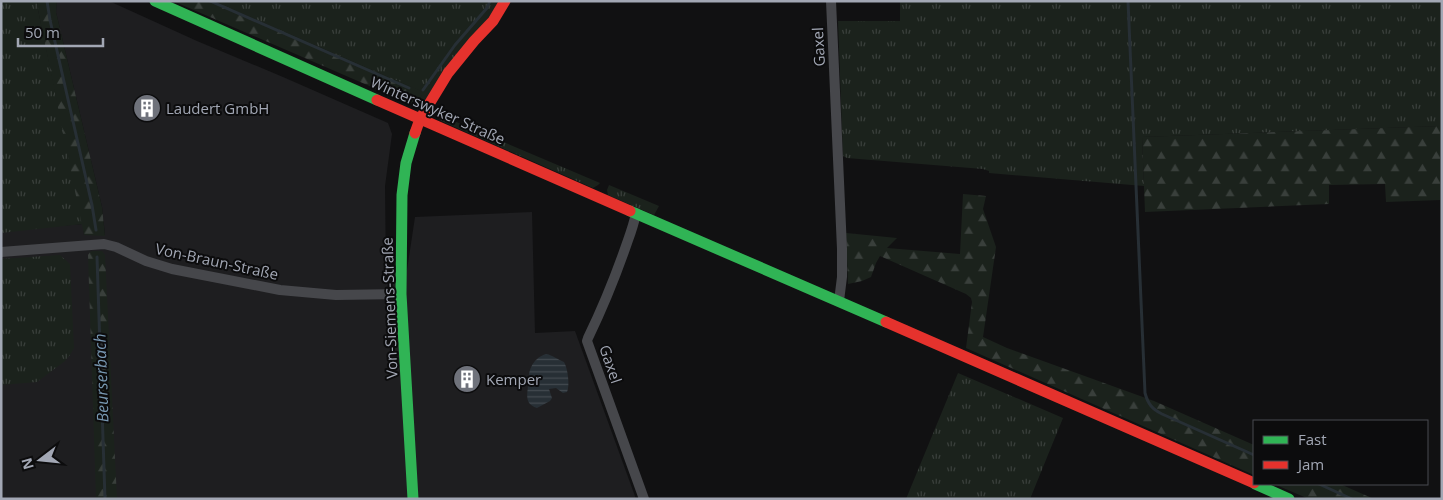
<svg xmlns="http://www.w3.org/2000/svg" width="1443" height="500" viewBox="0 0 1443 500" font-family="'Open Sans',sans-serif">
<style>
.built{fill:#1e1e20}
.grass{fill:url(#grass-tufts)}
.forest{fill:url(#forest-firs)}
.water{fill:url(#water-rules)}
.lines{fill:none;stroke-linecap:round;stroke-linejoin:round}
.stream{stroke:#272f35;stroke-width:3}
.street{stroke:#46474b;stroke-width:10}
.fast{stroke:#30b455;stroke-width:11}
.jam{stroke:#e5322d;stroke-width:11}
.labels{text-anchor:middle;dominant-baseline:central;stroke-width:4;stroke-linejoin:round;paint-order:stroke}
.street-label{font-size:15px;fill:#a2a7b4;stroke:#0c0c0d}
.poi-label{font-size:15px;fill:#a2a7b4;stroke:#0c0c0d;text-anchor:start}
.water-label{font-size:16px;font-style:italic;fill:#7797b1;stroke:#0c0c0d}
</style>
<defs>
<pattern id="grass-tufts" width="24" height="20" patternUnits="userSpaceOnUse" patternTransform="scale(1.25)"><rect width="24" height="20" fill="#1b221c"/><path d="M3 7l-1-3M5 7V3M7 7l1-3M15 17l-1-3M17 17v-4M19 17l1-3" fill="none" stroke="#393f3b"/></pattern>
<pattern id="forest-firs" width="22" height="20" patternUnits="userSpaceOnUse" patternTransform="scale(1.25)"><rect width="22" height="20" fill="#1b221c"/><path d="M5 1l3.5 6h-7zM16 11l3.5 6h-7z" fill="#393f3b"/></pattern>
<pattern id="water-rules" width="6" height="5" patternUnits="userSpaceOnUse" patternTransform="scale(1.25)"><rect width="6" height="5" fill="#272f35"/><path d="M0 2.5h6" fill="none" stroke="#434a50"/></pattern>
</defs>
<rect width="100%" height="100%" fill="#111112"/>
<path class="built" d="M57,1H109L197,41L283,77L388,123L392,134L385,186L386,274L407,270L415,217L532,212L535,333L575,331L636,499H1V231L83,224L84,235H105L102,207L56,12Z"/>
<path class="grass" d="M1,1H38L37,5L83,224L1,233Z
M213,1H501L422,104L418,106L415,104L419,101L423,92Z
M900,1H1440V126L1142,137L1144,186L989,173V171L983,169L847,158L843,156L838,21H900Z
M436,112L440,115L600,183L598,185L593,188L441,121L437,115Z
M609,185L659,206L654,215L608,195L607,190Z
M60,255L70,264L74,348L70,355L65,361L37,382L1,385V259Z
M958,373L1063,418L1030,499H906Z"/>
<path class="forest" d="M38,1H57L56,12L102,207L105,236L84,235L37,5Z
M173,1H213L424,92C420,98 418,103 411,104Z
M1440,126V200L1386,202L1385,184L1329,185V204L1145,212L1142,137Z
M963,194L986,196L983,209L996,247L995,254L983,337L1007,348L1154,401L1254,445V475L966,348L972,302L971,298L966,294L880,256L876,263L871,277L862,281L848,284L846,233L897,238L887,248L960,254Z
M92,251H102L105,255L117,499H96L88,255L90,252Z
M1274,484H1340L1374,499H1309Z"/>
<path class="water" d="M546,354C553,355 558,360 564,362C568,369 570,386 567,392L563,393L556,388L549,389L552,398L550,401L537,408C525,404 527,396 528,386C528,372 531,359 546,354Z"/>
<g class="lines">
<path class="stream" d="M47,1L50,20L92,205L96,230
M210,1L409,88
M1128,1L1145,393C1148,404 1152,409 1162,414L1254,455
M423,90L455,45L487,8L490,1
M97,257L105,499
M1319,484L1352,499"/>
<path class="street" d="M831,1L842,249V277L839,301
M636,213C634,224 631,232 627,243C616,275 603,307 588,338L587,341L644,499
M1,252L104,244L116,247L146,261L172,269L280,290L336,295L401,294"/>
<path class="fast" d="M155,1L377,100
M630,211L886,322
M1255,484L1289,499
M413,499L401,294L402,195L406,163L415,133"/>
<path class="jam" d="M377,100L630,211
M415,133L420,119L448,73L474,41L493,21L505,1
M886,322L1254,483"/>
</g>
<defs>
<g id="building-disc" transform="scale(1.4375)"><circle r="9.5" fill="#6f727b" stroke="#0c0c0d"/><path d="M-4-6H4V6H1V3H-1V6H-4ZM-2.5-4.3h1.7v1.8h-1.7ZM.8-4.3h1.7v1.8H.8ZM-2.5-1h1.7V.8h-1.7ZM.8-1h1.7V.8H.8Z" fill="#fff"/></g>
</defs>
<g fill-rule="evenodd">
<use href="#building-disc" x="147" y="108"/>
<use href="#building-disc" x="467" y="379"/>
</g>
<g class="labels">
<g class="street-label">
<text transform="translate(818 47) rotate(-93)">Gaxel</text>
<text transform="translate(438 110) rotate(24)">Winterswyker Straße</text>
<text transform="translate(217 261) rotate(12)">Von-Braun-Straße</text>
<text transform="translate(389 308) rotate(-92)">Von-Siemens-Straße</text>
<text transform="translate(611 364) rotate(71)">Gaxel</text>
</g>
<g class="poi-label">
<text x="166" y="108">Laudert GmbH</text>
<text x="486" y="379">Kemper</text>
</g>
<g class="water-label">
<text transform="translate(101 378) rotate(-92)">Beurserbach</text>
</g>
</g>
<rect width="1443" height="500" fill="none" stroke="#a2a7b4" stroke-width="5"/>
<rect x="1253" y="420" width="175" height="65" fill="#0c0c0d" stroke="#484a50"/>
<rect x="1263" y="436" width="25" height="8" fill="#30b455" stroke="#484a50"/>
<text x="1298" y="445" font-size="15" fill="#a2a7b4">Fast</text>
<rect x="1263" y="461" width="25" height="8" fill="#e5322d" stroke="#484a50"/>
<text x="1298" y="470" font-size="15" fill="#a2a7b4">Jam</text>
<g transform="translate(40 460) rotate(254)" stroke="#0c0c0d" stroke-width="4" paint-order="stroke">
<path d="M0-4L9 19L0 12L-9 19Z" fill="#a2a7b4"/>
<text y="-8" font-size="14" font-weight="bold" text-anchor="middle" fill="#a2a7b4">N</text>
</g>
<path d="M18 38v8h85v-8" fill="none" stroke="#a2a7b4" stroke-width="2.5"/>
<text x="25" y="38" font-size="15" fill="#a2a7b4" stroke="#0c0c0d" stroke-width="4" paint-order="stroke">50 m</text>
</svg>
